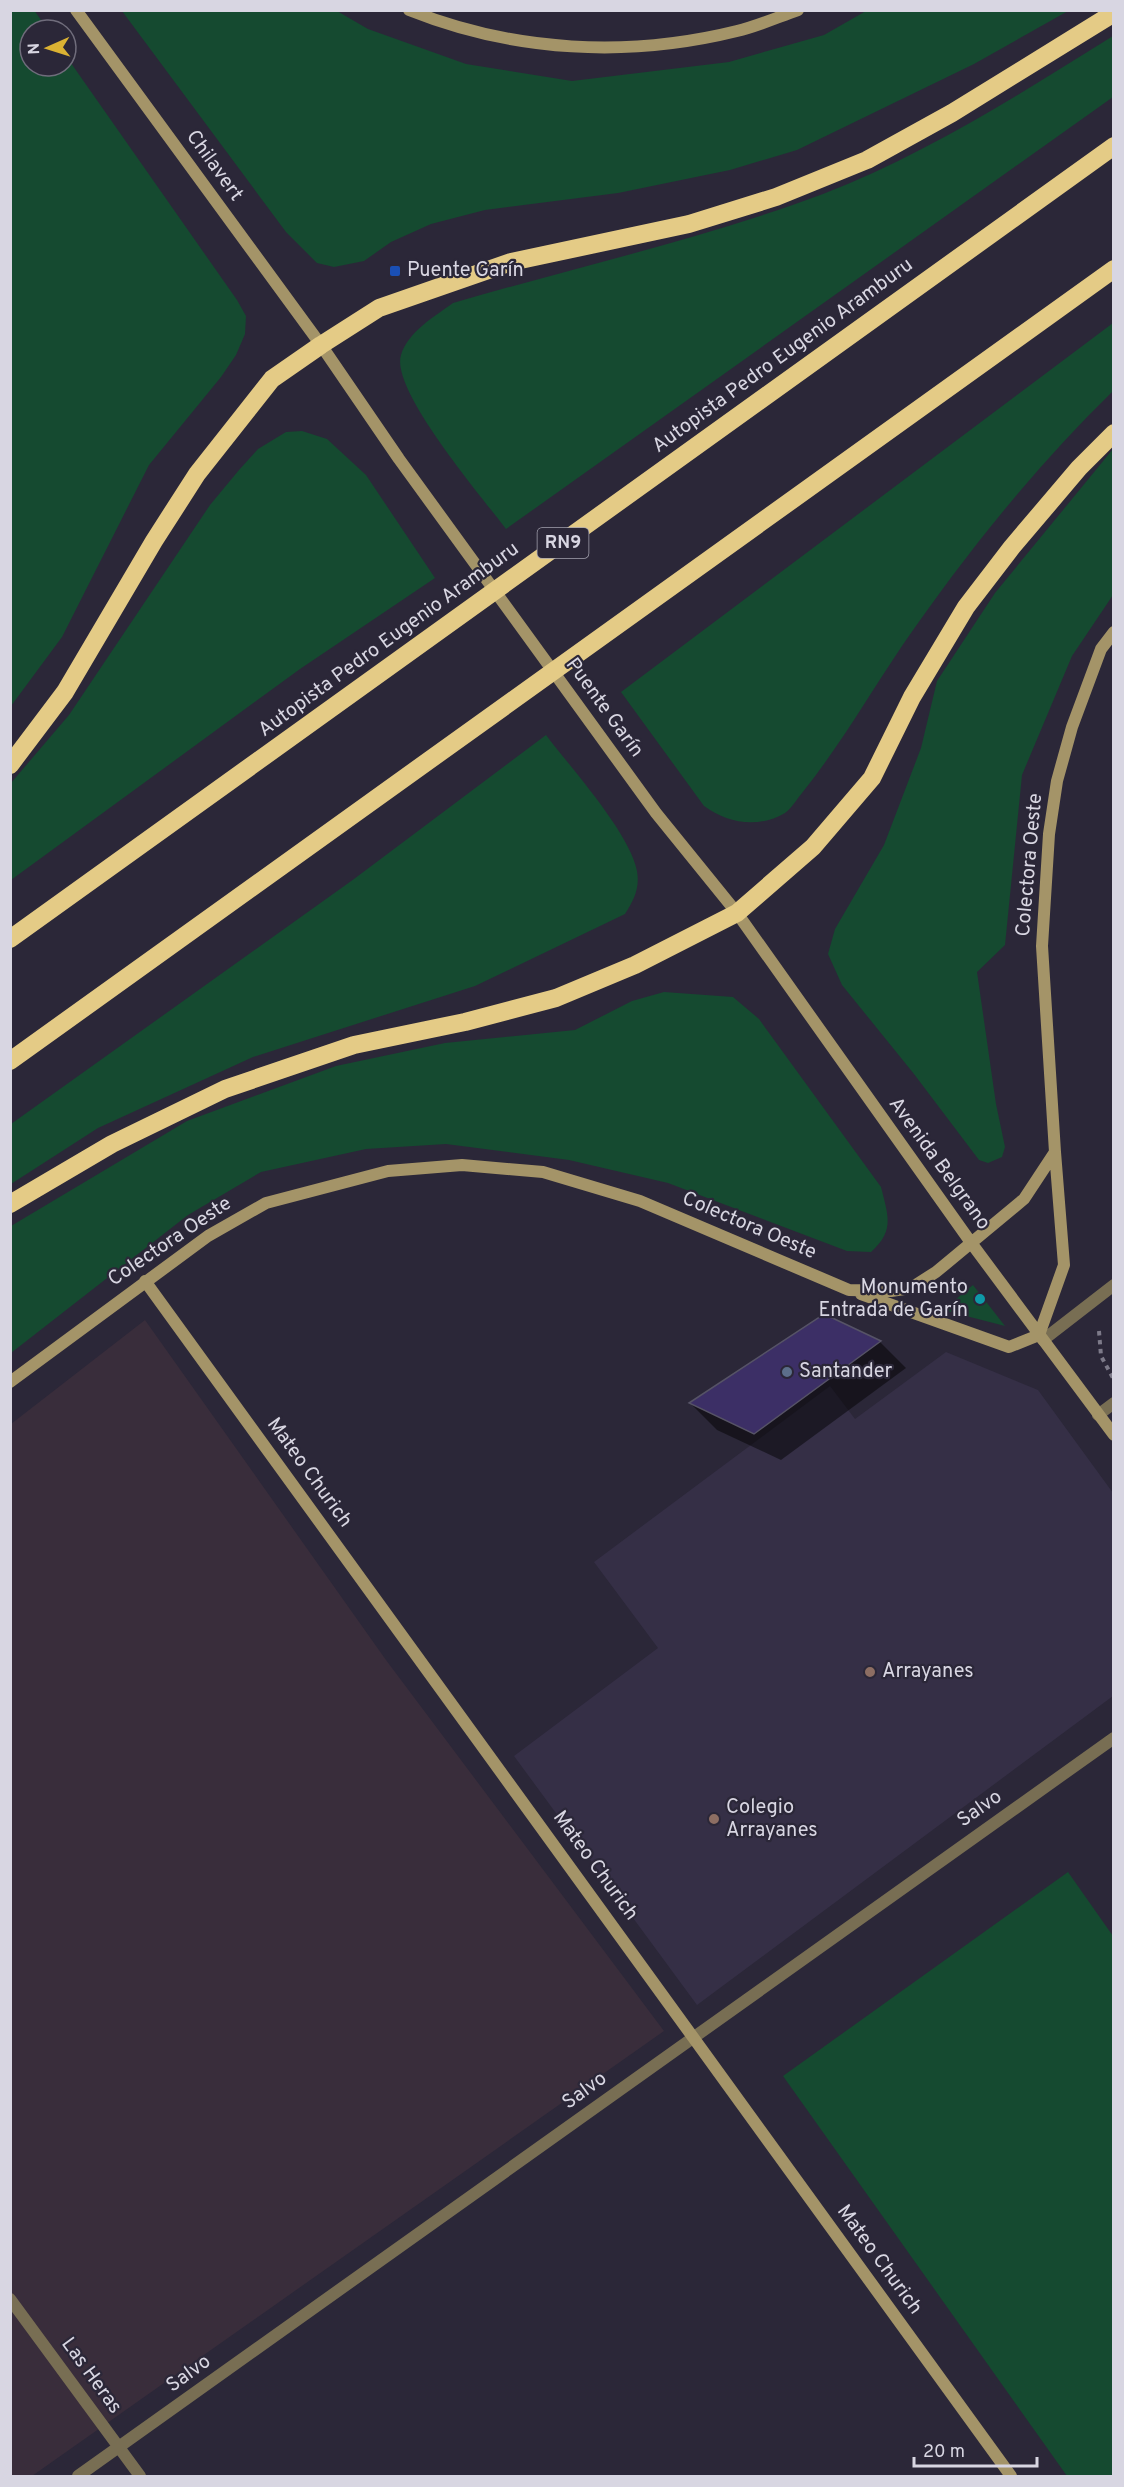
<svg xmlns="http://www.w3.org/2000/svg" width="1124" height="2487" viewBox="0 0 1124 2487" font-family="Overpass,sans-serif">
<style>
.built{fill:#352f46}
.industrial{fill:#392d3b}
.green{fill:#154a30}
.shadow{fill:#0007}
.building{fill:#3c2f66;stroke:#565366;stroke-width:1.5}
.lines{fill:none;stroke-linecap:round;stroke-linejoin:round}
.path{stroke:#7d7a89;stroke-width:4;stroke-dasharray:4.5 4.5;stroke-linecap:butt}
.lane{stroke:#786e53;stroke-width:12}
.street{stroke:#786e53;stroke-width:12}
.secondary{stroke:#a49468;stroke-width:12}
.highway{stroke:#e4cb86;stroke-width:18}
.transit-dot{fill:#1a4fb4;stroke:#2b2738;stroke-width:2}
.culture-dot{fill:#0f9aa8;stroke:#2b2738;stroke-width:2}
.service-dot{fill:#5c6f8a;stroke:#2b2738;stroke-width:2}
.education-dot{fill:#8d6e63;stroke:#2b2738;stroke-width:2}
.labels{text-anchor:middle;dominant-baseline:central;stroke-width:4.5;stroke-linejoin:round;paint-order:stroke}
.shield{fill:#2b2738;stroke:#a4a2af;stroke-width:1.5}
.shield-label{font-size:18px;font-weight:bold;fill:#d8d6e2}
.street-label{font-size:20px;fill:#d8d6e2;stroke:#2b2738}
.poi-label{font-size:20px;fill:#d8d6e2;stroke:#2b2738;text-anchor:start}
</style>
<rect width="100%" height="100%" fill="#2b2738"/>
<path class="built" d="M946,1352L1038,1390L1113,1493V1696L697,2005L514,1756L658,1648L594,1562L830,1386L855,1419Z"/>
<path class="industrial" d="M145,1320L386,1660L664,2031L32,2476H11V1424Z"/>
<path class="green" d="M34,10L48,30H30V66H66V56L237,300L246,316L245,334L236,355L221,377L149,465L62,637L11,706L10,11Z
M122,11H337L368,29L466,64L572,81L729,62L824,35L866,11H1068L974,64L797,150L730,170L618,193L485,210L431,224L391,242L364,261L334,267L317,263L286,232Z
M1113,36V97L506,529C483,498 390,390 401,355C408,332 435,316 453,303C576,267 703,239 823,194C926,154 1020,94 1113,36Z
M1113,323V391C1034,468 965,555 902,646C869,695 839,747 802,793C797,799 791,809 785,813C758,829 727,823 704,806L621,692Z
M302,431L327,439L366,475L435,578L300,669L11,880V783L69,715L210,505L239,470L258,449L286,432Z
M1113,449V595L1072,656L1022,775L1005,945L977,972L996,1104L1005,1147L1002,1157L988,1163L979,1160L914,1074L842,985L828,954L835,929L884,845L921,748L937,681L995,593Z
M546,735C571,768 630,833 637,871C640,888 634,900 625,914L475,986L253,1057L98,1128L11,1184V1124L354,879Z
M664,992L733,997L759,1019L881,1187C888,1215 895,1231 871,1252L847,1251L668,1183L569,1160L446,1144L366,1149L261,1172L188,1215L11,1353V1226L187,1121L336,1066L445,1043L575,1030L632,1001Z
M973,1285L1005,1326L943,1310Z
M1068,1872L1113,1936V2476H1067L783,2076Z"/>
<path class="shadow" d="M824,1315L880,1342L906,1368L781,1460L717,1430L691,1404Z"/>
<path class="building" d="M824,1314L881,1341L754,1434L689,1403Z"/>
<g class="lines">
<path class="path" d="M1099,1331L1101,1356L1113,1378"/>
<path class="lane" d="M1043,1340L1114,1285
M1098,1415L1114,1403"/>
<path class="street" d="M10,2299L140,2476
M78,2476L1114,1738"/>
<path class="secondary" d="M76,10L321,345L399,459L656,813L737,913L972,1244L1114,1435
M409,10C514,52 628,58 737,31C758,26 778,17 798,10
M145,1281L1011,2476
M861,1294L1009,1347L1039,1335L1064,1265L1055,1152
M10,1382L208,1236L266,1203L388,1171L462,1165L543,1172L640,1201L849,1290L891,1291L911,1288L936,1272L1024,1199L1055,1152L1042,946L1049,834L1057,781L1072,727L1101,649L1114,632"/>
<path class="highway" d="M10,765L65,692L154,541L197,474L272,379L321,345L379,308L511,262L689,224L776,197L867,160L952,113L1114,13
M10,939L1114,146
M10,1061L1114,269
M10,1204L112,1144L225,1089L354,1045L465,1022L556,998L635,965L737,913L813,847L872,778L912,697L966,607L1012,547L1079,468L1114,433"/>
</g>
<rect class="transit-dot" x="389" y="265" width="12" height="12" rx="3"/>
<circle class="culture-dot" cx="980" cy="1299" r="6"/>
<circle class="service-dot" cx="787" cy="1372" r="6"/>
<g class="education-dot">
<circle cx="870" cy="1672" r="6"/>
<circle cx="714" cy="1819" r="6"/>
</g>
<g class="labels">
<rect class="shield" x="537.5" y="528" width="51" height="30" rx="4.5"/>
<g class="shield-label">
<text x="563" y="543">RN9</text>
</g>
<g class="street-label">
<text transform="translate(214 166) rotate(54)">Chilavert</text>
<text transform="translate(783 356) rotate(-36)">Autopista Pedro Eugenio Aramburu</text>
<text transform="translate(389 640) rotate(-36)">Autopista Pedro Eugenio Aramburu</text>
<text transform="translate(604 708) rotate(54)">Puente Garín</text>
<text transform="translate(1030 865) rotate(-85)">Colectora Oeste</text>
<text transform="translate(939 1164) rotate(54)">Avenida Belgrano</text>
<text transform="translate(749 1226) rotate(23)">Colectora Oeste</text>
<text transform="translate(170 1242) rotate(-34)">Colectora Oeste</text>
<text transform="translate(309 1473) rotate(54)">Mateo Churich</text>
<text transform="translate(980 1809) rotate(-35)">Salvo</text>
<text transform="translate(595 1866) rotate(54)">Mateo Churich</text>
<text transform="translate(585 2091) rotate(-36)">Salvo</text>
<text transform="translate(879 2260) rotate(54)">Mateo Churich</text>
<text transform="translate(189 2374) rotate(-36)">Salvo</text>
<text transform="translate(91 2376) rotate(54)">Las Heras</text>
</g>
<g class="poi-label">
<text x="407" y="271">Puente Garín</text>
<text x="968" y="1288" text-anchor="end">Monumento<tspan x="968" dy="23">Entrada de Garín</tspan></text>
<text x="799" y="1372">Santander</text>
<text x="882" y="1672">Arrayanes</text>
<text x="726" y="1808">Colegio<tspan x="726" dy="23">Arrayanes</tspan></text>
</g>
</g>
<rect width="1124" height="2487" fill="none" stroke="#d8d6e2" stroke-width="24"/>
<g transform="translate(48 48) rotate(267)"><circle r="28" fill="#2b2738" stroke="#706d7c" stroke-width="1.5"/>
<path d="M0-4.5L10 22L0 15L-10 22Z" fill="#dbb233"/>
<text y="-9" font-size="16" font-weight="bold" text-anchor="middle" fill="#d8d6e2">N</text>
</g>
<path d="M914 2457v9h123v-9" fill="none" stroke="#d8d6e2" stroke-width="3"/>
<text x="923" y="2457" font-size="18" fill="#d8d6e2" stroke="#2b2738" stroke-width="4.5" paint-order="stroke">20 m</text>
</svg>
